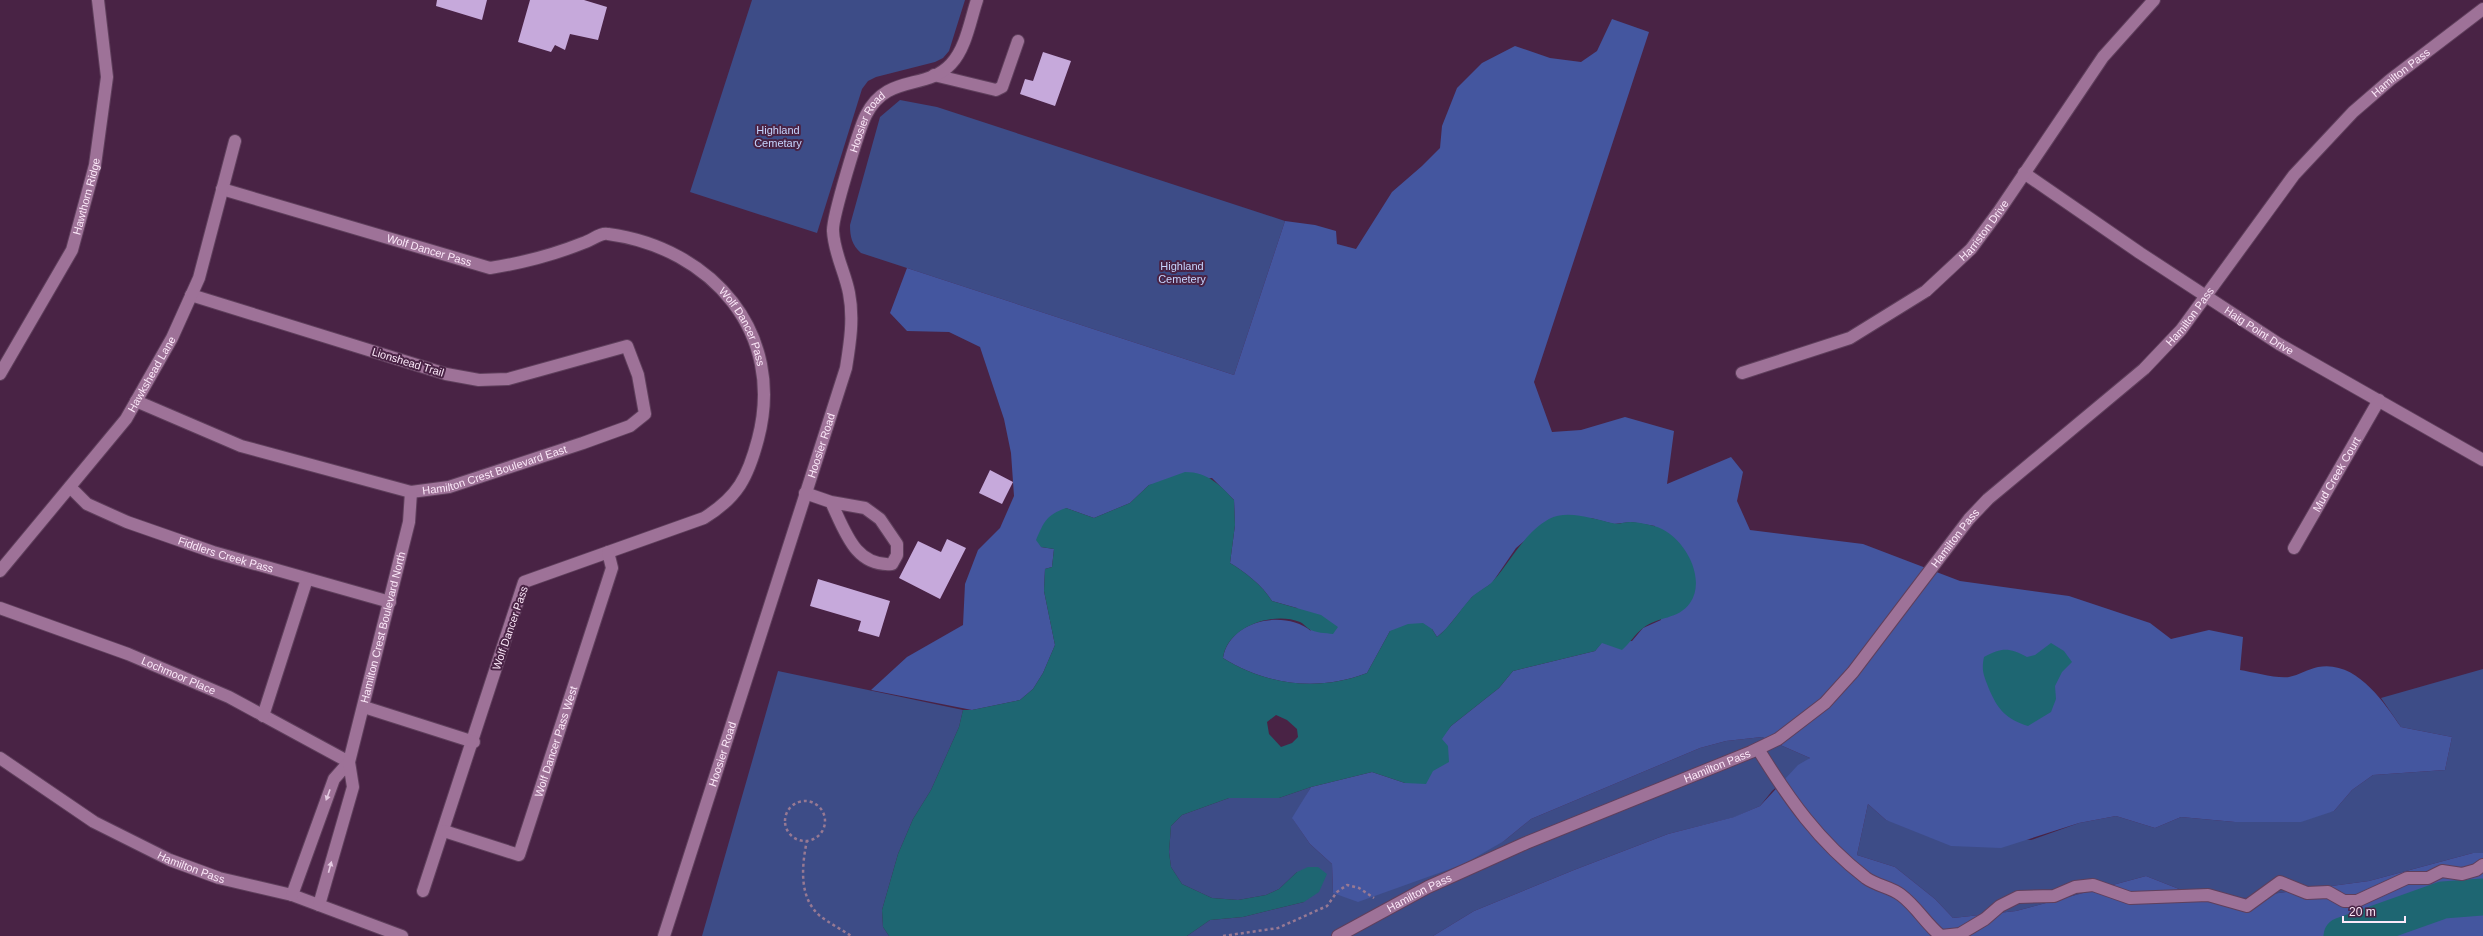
<svg xmlns="http://www.w3.org/2000/svg" width="2483" height="936" viewBox="0 0 2483 936" font-family="Arial,sans-serif">
<style>
.green{fill:#3d4c87}
.forest{fill:#44569f}
.water{fill:#1e6672;fill-rule:evenodd}
.lines{fill:none;stroke-linecap:round;stroke-linejoin:round}
.river{stroke:#1e6672;stroke-width:37}
.building{fill:#c6a9db}
.minor-casing{stroke:#5f3f5c;stroke-width:14}
.path{stroke:#977993;stroke-width:2.5;stroke-dasharray:3 3;stroke-linecap:butt}
.minor{stroke:#9e7298;stroke-width:12}
.oneway{fill:#e4cae1}
.labels{text-anchor:middle;dominant-baseline:central;stroke-width:4;stroke-linejoin:round;paint-order:stroke}
.street-label{font-size:11px;fill:#fce8f9;stroke:#492345}
.park-label{font-size:11px;fill:#c6d4fd;stroke:#492345}
</style>
<rect width="100%" height="100%" fill="#492345"/>
<path class="green" d="M752,0H965L949,51L943,58L935,62L876,77L868,81L862,89L817,233L690,192Z
M900,100L937,107L1285,221L1234,375L861,253C852,245 850,237 850,225L880,117Z
M2483,669V853H2473L2369,881L2212,902L2146,876L2016,911L1953,918L1935,899L1895,867L1857,855L1868,804L1886,820L2031,840L2079,823L2116,816L2155,828L2181,817L2235,822L2334,811L2352,790L2373,775L2445,770L2452,737L2401,727L2381,698Z
M778,671L963,710L959,727L931,790L913,819L898,854L882,910L883,927L889,936H702Z
M1762,737L1810,758L1772,791L1760,806L1735,817L1668,834L1574,870L1474,911L1433,936H1187L1210,920L1243,917L1304,902L1297,872L1279,889L1266,895L1238,900L1212,898L1182,884L1171,867L1169,852L1171,826L1182,815L1229,798H1279L1311,787L1293,819L1310,844L1332,864L1333,893L1504,841L1531,819L1700,748L1726,741Z"/>
<path class="forest" d="M1612,19L1649,32L1534,382L1552,432L1581,430L1625,417L1674,431L1667,484L1731,457L1743,472L1737,501L1750,530L1863,544L1960,581L2069,596L2150,623L2171,639L2209,630L2243,637L2240,670C2253,672 2277,679 2289,677C2299,675 2308,669 2318,667C2356,660 2383,701 2401,727L2452,737L2445,770L2373,775L2352,790L2334,811L2301,822H2235L2181,817L2155,828L2116,816L2079,823L2001,848L1951,846L1886,820L1868,804L1857,855L1895,867L1935,899L1953,918L2016,911L2146,876L2212,902L2369,881L2473,853H2483V936H1433L1474,911L1574,870L1668,834L1734,817L1760,806L1798,765L1810,758L1762,737L1726,741L1700,748L1531,819L1504,841L1464,864L1358,902L1333,893L1332,864L1310,844L1292,818L1311,787L1372,772L1405,783L1451,726L1499,688L1513,671L1595,651L1602,642L1632,641L1643,628L1661,620L1655,526L1631,522L1614,524L1591,518L1550,519L1516,548L1492,583L1472,597L1446,629L1437,637L1432,629L1390,631L1367,673C1318,692 1266,685 1223,658C1229,620 1284,609 1311,631L1297,608L1272,601C1262,585 1245,572 1230,563L1235,525L1234,500L1212,478L1149,485L1130,503L1094,518L1066,508L1041,547L1054,549L1052,567L1045,569L1044,591L1055,645L1043,673L1033,689L1020,700L972,710L871,690L907,657L963,625L965,584L978,550L1000,528L1014,496L1011,453L1004,419L980,347L949,332L907,331L890,313L907,268L1234,375L1285,221L1315,225L1336,231L1337,244L1356,249L1392,192L1422,166L1440,148L1442,126L1457,88L1482,63L1515,46L1550,58L1581,62L1597,51Z"/>
<path class="water" d="M1185,472C1208,472 1220,485 1234,500L1235,525L1230,563C1245,572 1262,585 1272,601L1321,615L1338,627L1333,634C1326,633 1315,633 1309,629C1306,627 1303,623 1300,622C1272,611 1227,627 1223,658C1266,685 1319,692 1367,673L1390,631L1408,624L1423,623L1432,629L1437,637C1451,626 1459,611 1471,598C1477,591 1487,588 1493,581C1511,561 1524,533 1549,519C1567,509 1594,519 1612,523C1618,525 1624,522 1630,522C1637,522 1646,524 1654,526C1682,533 1708,577 1690,603C1678,620 1658,616 1643,628C1635,634 1630,643 1622,650L1602,643L1595,651L1513,671L1499,688L1451,726L1442,739L1448,746L1449,762L1433,771L1426,784L1405,783L1372,772L1311,787L1279,798H1229L1182,815L1171,826L1169,852L1171,867L1182,884L1212,898L1238,900L1266,895L1279,889L1297,872L1308,867H1318L1327,874L1319,892L1304,902L1243,917L1210,920L1187,936H889L883,927L882,910L898,854L913,819L931,790L959,727L963,710H972L1020,700L1033,689L1043,673L1055,645L1044,591L1045,569L1052,567L1054,549L1041,547L1036,540C1044,522 1046,515 1066,508L1094,518L1130,503L1149,485ZM1276,715L1287,720L1297,729L1298,737L1292,743L1281,747L1269,734L1267,722Z
M2051,643L2064,651L2072,662L2062,672L2055,686L2056,699L2051,712L2028,726C2006,719 1998,710 1989,689C1984,676 1981,671 1984,657C2003,647 2009,648 2027,657L2035,655Z"/>
<g class="lines">
<path class="river" d="M2342,936L2443,900L2483,897"/>
</g>
<path class="building" d="M437,0H487L482,20L436,6Z
M530,0H584L607,7L598,40L570,34L565,50L555,45L551,52L518,42Z
M1043,52L1071,61L1055,106L1020,94L1025,79L1033,81Z
M990,470L1013,482L1002,504L979,493Z
M947,539L966,548L940,599L899,578L918,541L941,552Z
M818,579L890,601L879,637L858,631L861,621L810,606Z"/>
<g class="lines">
<g class="minor-casing">
<g id="minor">
<path d="M934,75L996,90L1002,87L1018,41"/>
<path id="s1" d="M2024,173L2140,253L2279,344L2483,460"/>
<path id="s2" d="M222,189L490,268C522,263 553,255 583,243C591,241 601,232 608,234C712,248 786,333 758,439C748,477 738,497 704,518L524,582L423,891"/>
<path id="s3" d="M1742,373L1850,338L1926,291L1971,249L1999,211L2103,57L2154,0"/>
<path id="s4" d="M0,374L72,250L95,165L107,77L98,0"/>
<path id="s5" d="M136,401L241,446L411,492L449,487L583,443L630,426L645,414L638,375L627,346L508,379L479,380L446,374L191,295"/>
<path id="s6" d="M70,487L87,504L127,522L213,552L390,602"/>
<path d="M805,493L831,502L865,508L880,519L897,544V555L892,564C855,567 845,531 831,502"/>
<path id="s7" d="M2294,548L2379,400"/>
<path id="s8" d="M0,571L126,419L172,338L199,278L235,141"/>
<path id="s9" d="M0,608L128,654L229,697L349,762"/>
<path d="M364,707L474,742"/>
<path d="M263,716L307,579"/>
<path d="M1758,749C1789,799 1818,841 1866,878C1877,886 1891,887 1901,895C1917,907 1926,924 1941,936L1960,934L1985,919L2000,906L2018,897L2054,896L2075,887L2093,885L2130,898L2208,895L2247,906L2280,882L2307,893L2328,892L2344,901H2357L2407,878H2428L2442,871L2462,874L2476,870L2483,865"/>
<path id="s10" d="M0,758L94,822L170,860L219,878L292,895L402,936"/>
<path id="s11" d="M444,831L519,855L612,568L608,552"/>
<path d="M292,895L334,779L349,762"/>
<path id="s12" d="M319,905L353,787L349,762L409,522L411,492"/>
<path id="s13" d="M664,936L846,368C850,343 854,318 849,293C845,272 834,253 833,231C832,218 859,129 866,115C887,73 926,91 951,64C966,48 970,21 977,0"/>
<path id="s14" d="M1338,936L1428,887L1526,843L1751,752L1778,739L1825,703L1853,672L1969,519L1988,499L2144,369L2181,330L2294,175L2353,112L2390,80L2483,9"/>
</g>
</g>
<path class="path" d="M785 821a20 20 0 1 1 40 0a20 20 0 1 1-40 0Z
M807,840C802,865 798,897 820,916C829,923 841,929 851,936
M1223,936L1278,928L1327,906L1337,892L1347,885L1359,888L1374,898"/>
<use href="#minor" class="minor"/>
</g>
<defs><path id="oneway-solid" d="M-6-.8H1V-3.2L6.5 0L1 3.2V.8H-6Z"/></defs>
<g class="oneway">
<use href="#oneway-solid" transform="translate(328 795) rotate(110)"/>
<use href="#oneway-solid" transform="translate(330 867) rotate(-75)"/>
</g>
<g class="labels">
<g class="street-label">
<text stroke="none"><textPath href="#s14" startOffset="1400">Hamilton Pass</textPath></text>
<text stroke="none"><textPath href="#s13" startOffset="851">Hoosier Road</textPath></text>
<text stroke="none"><textPath href="#s4" startOffset="199">Hawthorn Ridge</textPath></text>
<text stroke="none"><textPath href="#s3" startOffset="287">Harriston Drive</textPath></text>
<text stroke="none"><textPath href="#s2" startOffset="216">Wolf Dancer Pass</textPath></text>
<text stroke="none"><textPath href="#s14" startOffset="1076">Hamilton Pass</textPath></text>
<text stroke="none"><textPath href="#s2" startOffset="575">Wolf Dancer Pass</textPath></text>
<text stroke="none"><textPath href="#s1" startOffset="283">Haig Point Drive</textPath></text>
<text transform="translate(408 362) rotate(17)">Lionshead Trail</text>
<text stroke="none"><textPath href="#s8" startOffset="249">Hawkshead Lane</textPath></text>
<text stroke="none"><textPath href="#s13" startOffset="515">Hoosier Road</textPath></text>
<text stroke="none"><textPath href="#s5" startOffset="377">Hamilton Crest Boulevard East</textPath></text>
<text stroke="none"><textPath href="#s7" startOffset="85">Mud Creek Court</textPath></text>
<text stroke="none"><textPath href="#s14" startOffset="752">Hamilton Pass</textPath></text>
<text stroke="none"><textPath href="#s6" startOffset="172">Fiddlers Creek Pass</textPath></text>
<text stroke="none"><textPath href="#s12" startOffset="287">Hamilton Crest Boulevard North</textPath></text>
<text transform="translate(510 628) rotate(-71)">Wolf Dancer Pass</text>
<text stroke="none"><textPath href="#s9" startOffset="191">Lochmoor Place</textPath></text>
<text stroke="none"><textPath href="#s11" startOffset="198">Wolf Dancer Pass West</textPath></text>
<text stroke="none"><textPath href="#s13" startOffset="191">Hoosier Road</textPath></text>
<text stroke="none"><textPath href="#s14" startOffset="416">Hamilton Pass</textPath></text>
<text stroke="none"><textPath href="#s10" startOffset="221">Hamilton Pass</textPath></text>
<text stroke="none"><textPath href="#s14" startOffset="92">Hamilton Pass</textPath></text>
</g>
<g class="park-label">
<text x="778" y="130">Highland<tspan x="778" dy="13">Cemetary</tspan></text>
<text x="1182" y="266">Highland<tspan x="1182" dy="13">Cemetery</tspan></text>
</g>
</g>
<path d="M2343 916v6h62v-6" fill="none" stroke="#fce8f9" stroke-width="2"/>
<text x="2349" y="916" font-size="12" fill="#fce8f9" stroke="#492345" stroke-width="3" paint-order="stroke">20 m</text>
</svg>
